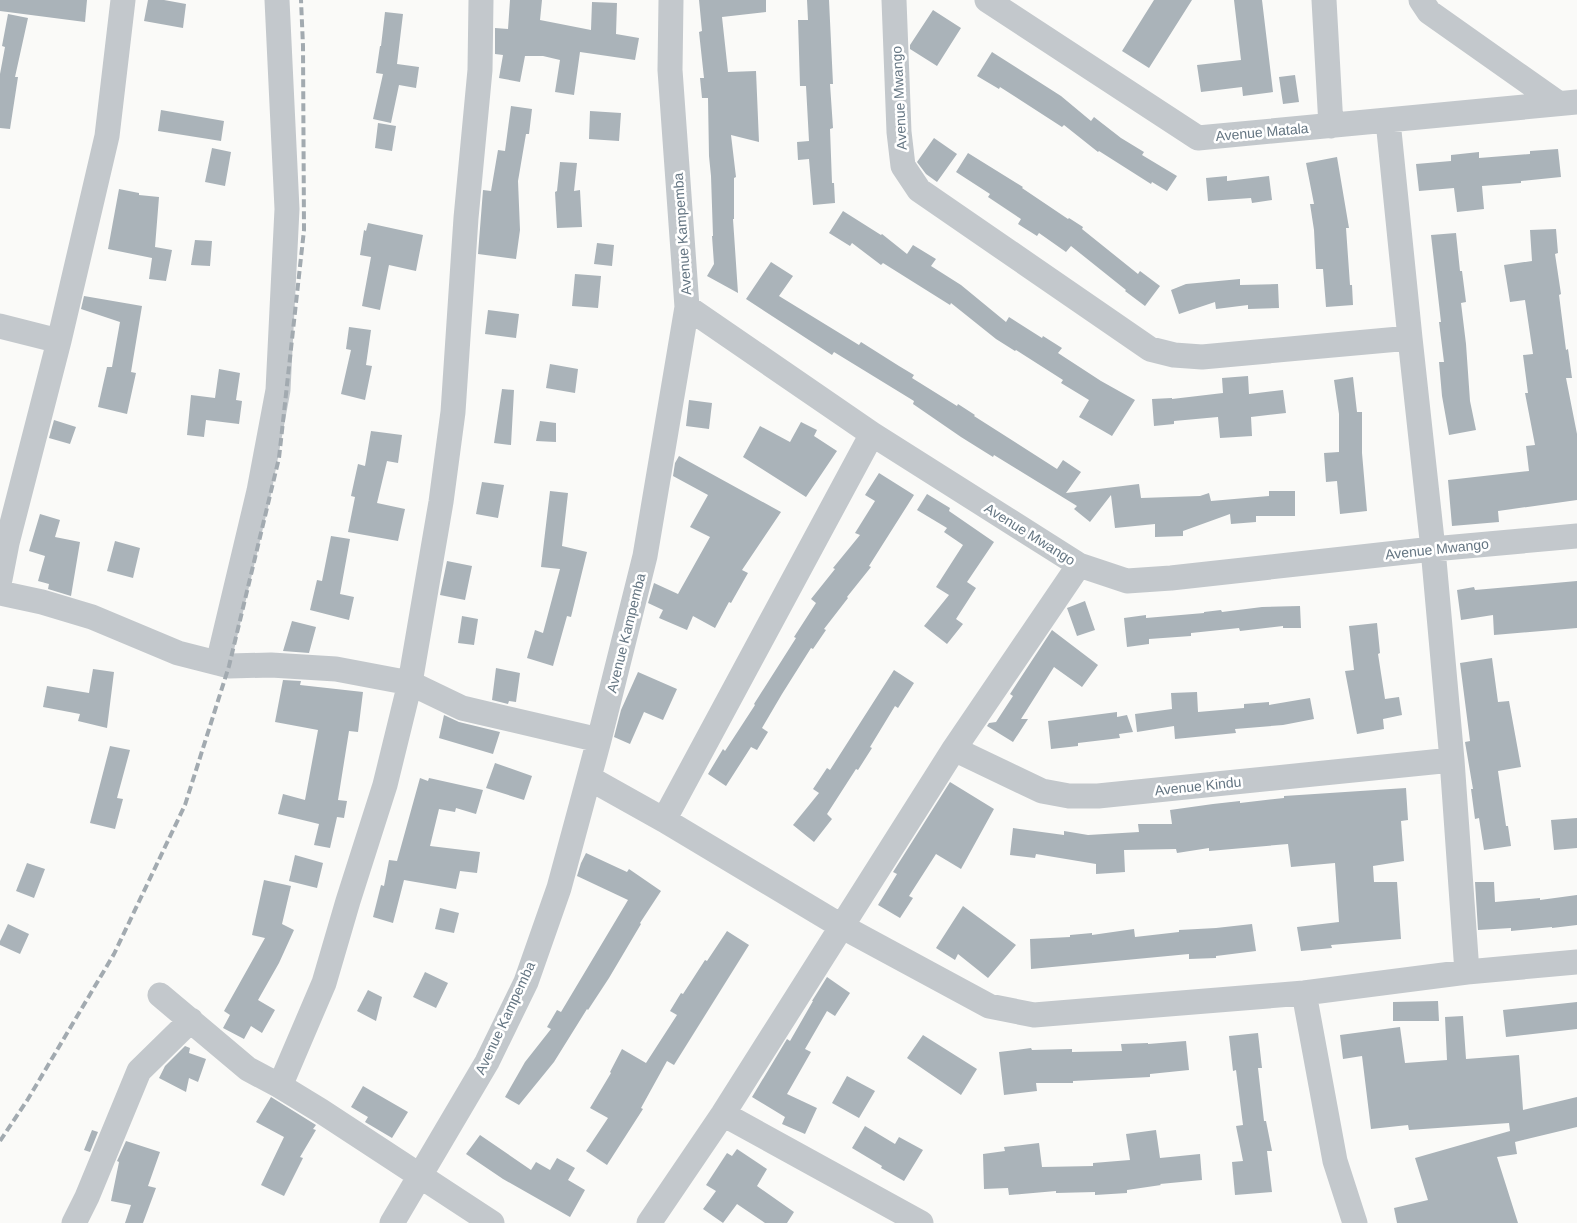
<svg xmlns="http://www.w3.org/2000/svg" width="1577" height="1223" viewBox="0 0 1577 1223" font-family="Arial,sans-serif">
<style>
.building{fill:#aab3b9}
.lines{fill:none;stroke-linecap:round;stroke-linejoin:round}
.street{stroke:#c3c8cc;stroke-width:25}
.rail{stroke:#a2aab0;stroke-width:4;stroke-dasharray:8 4;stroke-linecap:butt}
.labels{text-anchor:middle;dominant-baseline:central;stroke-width:5;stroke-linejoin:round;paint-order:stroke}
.street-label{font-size:14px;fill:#657683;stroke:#fff}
</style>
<rect width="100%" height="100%" fill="#fafaf8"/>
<path class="building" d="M0,0H87L85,22L0,11Z
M148,0H164L186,4L183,28L144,21Z
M510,0H542L540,20L591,30L592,2L617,3L616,34L639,38L635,60L580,52L574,95L555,92L560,60L543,56H525L520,82L499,78L503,55L495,54V28L508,29Z
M699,0H766V12L722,17L728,72L756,71L759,142L731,135L736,177L734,178V219H733L738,293L707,276L714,264L712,236H713L711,176L709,156L708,98H702L700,78H704L699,32L702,31Z
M807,0H829L833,84H830L833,128L830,129L832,183H834L835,203L813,205L809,159L798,160L797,142L809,141L806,86H800L798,20H808Z
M1154,0H1192L1149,68L1122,51Z
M1234,0H1262L1273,92L1243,96L1242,87L1201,92L1197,65L1241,60Z
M933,10L961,28L937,66L910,49V45Z
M385,12L403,14L397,64L419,67L416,88L399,85L391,123L373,119L383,74L376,73L380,46H381Z
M8,14L28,18L15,77H18L10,129L0,128V74L5,47L2,46Z
M992,52L1061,96L1091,121L1094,117L1121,138L1144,152L1142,155L1177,176L1167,191L1152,182L1151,184L1099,151L1098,152L1064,125L1062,127L1000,87L999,89L977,76Z
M1295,75L1299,102L1283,104L1279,77Z
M511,106L532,109L529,134H526L518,181L520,230L516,259L478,254L483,190L491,191L498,150L505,151Z
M161,110L224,121L221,141L158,131Z
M590,111L621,113L619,141L589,139Z
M378,123L396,126L392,151L375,148Z
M934,138L957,154L937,182L926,174L917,162Z
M212,148L231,152L225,186L205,182Z
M1558,149L1561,177L1521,181V183L1482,186L1484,209L1457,212L1454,188L1419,191L1416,164L1451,161V155L1479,152V158L1530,154V151Z
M968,153L1023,187L1022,188L1068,219L1069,218L1083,227L1082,229L1138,274L1140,271L1160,286L1145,306L1125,291L1126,290L1071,246L1066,252L1039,233L1037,236L1018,224L1021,219L988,197L990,194L956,172Z
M1337,157L1349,228H1346L1350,285H1352L1353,305L1326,307L1323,269H1316L1314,230L1310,204H1314L1306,163Z
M560,162L577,163L574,191L580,190L582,227L557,228L555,192L557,191Z
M1227,176V181L1269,176L1272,200L1252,203L1251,198L1208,201L1206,178Z
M119,189L139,193V195L159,197L155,247L172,250L166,281L149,279L152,258L108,249Z
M843,211L881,235L882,234L907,254L913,245L936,259L931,266L961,285L1006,322L1009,317L1042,338L1043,336L1062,348L1058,353L1101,381L1135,400L1112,436L1079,417L1089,400L1061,383L1063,380L1016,350L1015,351L996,339L951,303L950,305L883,263L881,265L852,243L850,246L829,233Z
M368,223L423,235L416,271L389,265L380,310L362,306L371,257L360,255L364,230L366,231Z
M1556,229L1558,253L1555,254L1561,294L1559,295L1566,350L1568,349L1572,378H1566L1577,434V500L1498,511L1499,522L1452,526L1448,480L1529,471L1526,446L1535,445L1525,393H1528L1523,355L1533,354L1525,300L1510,302L1504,265L1532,261L1530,230Z
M1456,233L1460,271H1462L1466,302L1461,303L1466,344L1470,401L1476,430L1449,435L1442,396L1439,362H1444L1439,322H1441L1431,235Z
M195,240L212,241L210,266L191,265Z
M597,243L614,245L612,266L594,264Z
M771,262L793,276L779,296L859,345L861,342L899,366L914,375L912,378L957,406L958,404L975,415L974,416L1057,469L1063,460L1081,472L1066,493L1139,484L1141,498L1200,496L1209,493L1211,501L1269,496V491H1295V516H1256V522L1231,524L1230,514L1183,531V536L1155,537V524L1115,528L1111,495L1090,522L1074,509L1077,506L994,455L993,457L961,437L913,404L914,401L834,352L832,355L746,299Z
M575,274L601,276L598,308L572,306Z
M1240,279V285L1278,284L1279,308L1248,309V305L1216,309L1215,302L1179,314L1171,290L1186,284Z
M84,296L142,306L131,372L136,373L127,414L98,407L107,367H112L120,322L81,309Z
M488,310L519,314L516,338L485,334Z
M349,327L371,330L366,365L372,366L365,400L341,394L351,350L346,349Z
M550,364L578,369L575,393L546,388Z
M219,369L240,373L236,400L242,401L239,424L206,420L204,437L187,435L191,395L215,398Z
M1248,376L1249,394L1283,390L1286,413L1251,417L1252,436L1220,438L1218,417L1174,421V424L1154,426L1152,399L1172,398V399L1223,393L1222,378Z
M1353,377L1357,412H1362V453L1367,511L1340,514L1337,481L1326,482L1324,453L1339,452V414L1334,380Z
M502,389L514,390L511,445L494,443Z
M689,400L712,403L709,429L686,426Z
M54,420L76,427L70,444L49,438Z
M540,421L556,423V442L536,441Z
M801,422L817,430L814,436L837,451L806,497L743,457L760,426L790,442Z
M371,431L402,435L398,463L387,461L377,503L405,509L398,541L348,532L355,497L351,496L358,464L365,466Z
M679,456L781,512L742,570L748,573L731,603L729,602L715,628L693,616L687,630L659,618L663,610L648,603L654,583L678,594L710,537L690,527L708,495L673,476L675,463Z
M879,473L914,495L869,566L871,567L847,597L848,598L824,629L826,630L813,649L811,648L782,694L762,728L768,732L757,750L751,747L726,786L708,774L723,749L725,751L755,705L754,704L796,638L794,637L816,603L811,599L835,569L833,568L860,535L855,533L875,501L865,495Z
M482,482L504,485L498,518L476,514Z
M550,491L568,493L562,546L587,552L571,617L567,616L553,666L527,658L535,630L543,633L560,569L541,567Z
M927,494L950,508L949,511L994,542L967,582L976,588L956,619L963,624L947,644L924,626L949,595L936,587L963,545L944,532L947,528L917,510Z
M40,514L60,520L55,537L80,542L71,596L48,589L49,584L38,581L45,556L29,551Z
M331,536L350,539L340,594L354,597L349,620L310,610L317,580L322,581Z
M115,541L140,548L133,578L107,571Z
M447,561L472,566L465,600L440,595Z
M1577,581V628L1494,635L1493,615L1461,620L1457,590L1474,587L1475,590Z
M1085,601L1095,630L1077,636L1067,608Z
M1300,606L1301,628H1283V626L1240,631L1239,628L1191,633V636L1149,639V644L1127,647L1124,618L1146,615V618L1204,613V612L1221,610L1222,612L1262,607Z
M462,616L478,619L474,645L458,643Z
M292,621L316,627L309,653L283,651Z
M1377,623L1380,653L1378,654L1385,699L1399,697L1402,715L1383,719L1384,729L1357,734L1345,671L1354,670L1349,626Z
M1052,630L1098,665L1082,687L1054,667L1021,719H1028L1013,742L987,726L989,723L996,722L1013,696L1010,694Z
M1492,658L1498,702L1509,701L1521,767L1498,771L1506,826H1508L1511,846L1484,850L1479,818L1475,819L1471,789H1473L1465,742L1470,741L1460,663Z
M496,668L520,673L516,702L509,701L508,704L492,700Z
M93,669L114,672L107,728L78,721L80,714L43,707L47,686L89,693Z
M894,670L914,683L898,708L895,706L870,747L872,748L858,770L856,769L827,814L832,819L814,842L793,825L819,793L813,789L827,768L830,770Z
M638,672L677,689L663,720L644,712L630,744L614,737L621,710Z
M283,680L301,681L300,685L363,692L358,732L349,731L338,800L347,801L344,818L337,817L330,848L314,845L319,824L278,814L283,794L305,800L318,730L275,722Z
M1197,692L1198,712L1244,708V704L1269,702V705L1310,698L1314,719L1283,725L1235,729L1236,733L1175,739L1174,726L1137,732L1135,714L1172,709L1171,693Z
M1117,712V717L1127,715L1133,732L1119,734L1120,738L1078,743V746L1051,749L1048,721Z
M444,715L459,722L500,732L493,754L439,738Z
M110,746L130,750L117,798L123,799L115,829L90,823Z
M495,763L532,776L524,800L486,788Z
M420,778L428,781L429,778L483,790L476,814L456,808L455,812L439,809L430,846L480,852L477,873L460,871L456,889L404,880L393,923L373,917L381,885L384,886L389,860L397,861Z
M950,782L994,809L961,869L936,854L909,896L913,898L900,918L878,905L897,874L893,872Z
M1406,788L1408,820L1401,821L1404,861L1373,866L1374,882H1397L1401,939L1331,945L1332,948L1301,951L1297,927L1339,922L1335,863L1291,867L1288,844L1209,851V848L1177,853L1176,849L1124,850L1125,872L1096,874V864L1036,854L1035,858L1010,855L1013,828L1064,835V831L1088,835L1139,832L1138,824H1172L1170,810L1213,804L1240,801V803L1284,798V796Z
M1577,818V848L1554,850L1551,820Z
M586,853L627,872L629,869L661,891L640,923L641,924L609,978L588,1010L587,1009L554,1062L519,1105L505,1097L525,1062L551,1029L547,1027L557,1010L561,1012L628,900L577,876L581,863Z
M295,855L323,863L317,888L289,881Z
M27,863L45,869L34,898L16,891Z
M264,880L291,886L282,924L294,930L279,963L258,1000L275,1010L262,1033L251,1026L244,1039L223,1028L230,1015L224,1011L265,938L252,935Z
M1475,882H1494L1495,902L1540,898V900L1577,895V925L1552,928V927L1511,931V928L1478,930Z
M963,906L1016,945L988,978L958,954L955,960L936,948Z
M440,908L459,913L454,933L435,929Z
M8,924L29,934L20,954L0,945V941Z
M1252,924L1256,951L1216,956V958L1189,959V954L1031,969L1030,939L1070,937V935L1092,933V935L1134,929L1135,937L1179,932V930L1216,928Z
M727,931L749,945L674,1065L667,1061L641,1108L643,1109L607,1165L586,1151L608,1118L590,1108L611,1073L610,1072L622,1049L646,1063L677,1015L670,1011L681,993L683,994L705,960L707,961Z
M425,972L448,983L436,1008L413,997Z
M827,977L850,993L835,1016L827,1011L805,1049L811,1052L787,1094L817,1108L805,1134L782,1124L785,1117L752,1097L787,1039L790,1041L813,1001H812Z
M368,990L382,997L376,1021L357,1011Z
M1438,1001L1439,1021H1393V1002Z
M1577,1002V1029L1506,1037L1503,1010Z
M1463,1016L1466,1059L1519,1055L1523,1110L1577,1097V1127L1515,1142L1517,1154L1497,1157L1518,1223H1397L1394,1208L1428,1200L1415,1158L1510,1131L1509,1123L1409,1130L1408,1125L1371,1129L1362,1056L1343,1059L1340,1035L1400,1027L1405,1063L1447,1060L1445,1017Z
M1258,1033L1262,1068H1258L1264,1121H1266L1272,1151H1267L1272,1192L1235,1195L1232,1162L1243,1161L1236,1126L1243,1125L1236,1070L1233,1071L1229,1036Z
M923,1035L977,1069L961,1095L907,1058Z
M1186,1041L1189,1070L1150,1074V1077L1073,1081V1083H1036L1037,1091L1004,1095L999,1052L1031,1048L1032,1050L1072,1049V1052L1122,1051L1121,1044L1148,1043V1044Z
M185,1046L190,1048L189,1053L206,1059L198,1082L189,1078L186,1092L159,1078L165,1066Z
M847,1076L875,1091L859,1118L832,1103Z
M363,1086L408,1112L392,1138L365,1122L368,1117L351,1107Z
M271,1097L316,1125L313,1129L316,1130L300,1157L303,1158L284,1196L261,1185L284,1137L256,1122Z
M865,1126L895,1144L899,1137L923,1150L904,1181L881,1168L882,1166L852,1148Z
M92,1130L98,1132L90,1152L84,1150Z
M1156,1130L1160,1158L1200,1154L1202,1180L1160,1184L1161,1185L1127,1190V1193L1095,1195V1192L1056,1193V1191L1009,1195L1008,1188L984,1189L983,1154L1005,1151L1004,1147L1039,1143L1042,1167L1093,1166V1163L1130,1160L1126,1134Z
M480,1135L531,1170L536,1162L550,1170L557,1158L575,1168L568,1180L585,1190L570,1217L503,1179L466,1154Z
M126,1141L160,1152L148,1186L156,1188L143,1223H125L131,1205L111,1201L119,1162L117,1161Z
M737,1149L767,1169L757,1186L794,1212L787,1223H765L737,1204L723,1223L703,1209L716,1191L706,1185L727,1153L732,1156Z"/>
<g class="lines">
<path class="street" d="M894,0L899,132L903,166L919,190L1150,349L1174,355L1202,357L1410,338
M987,0L1198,138L1577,102
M1324,0L1331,126
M1421,0L1429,12L1558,103
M1388,121L1410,338L1433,549L1452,760L1467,972
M687,307L872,434L1079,565L1127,581L1171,578L1433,549L1577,536
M0,326L59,341
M0,579L7,543L59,341L107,136L123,0
M0,593L42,602L92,617L178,653L229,666L271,665L336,669L410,683L462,708L599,740
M218,663L259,491L278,390L287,209L277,0
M954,749L1042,791L1069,796H1098L1452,760
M589,778L664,820L841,926L989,1006L1034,1015L1304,993L1467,972L1577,962
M664,820L872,434
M1304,993L1335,1161L1355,1223
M160,995L248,1069L280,1086L321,1111L492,1223
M280,1086L324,983L348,901L385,785L410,683L441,502L453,412L466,218L480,70L481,0
M723,1114L921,1223
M74,1223L87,1197L139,1071L191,1020
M392,1223L487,1062L526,982L559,888L599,740L645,556L687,307L670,70L671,0
M649,1223L723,1114L954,749L1079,565"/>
<path class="rail" d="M0,1141L28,1099L114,954L185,805L229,666L279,458L304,230L303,46L301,0"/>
</g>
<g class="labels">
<g class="street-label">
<text transform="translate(899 98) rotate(-93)">Avenue Mwango</text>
<text transform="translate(1262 132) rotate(-5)">Avenue Matala</text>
<text transform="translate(682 234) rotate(-94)">Avenue Kampemba</text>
<text transform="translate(1030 534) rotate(32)">Avenue Mwango</text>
<text transform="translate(1437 549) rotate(-6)">Avenue Mwango</text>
<text transform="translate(626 633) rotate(-76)">Avenue Kampemba</text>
<text transform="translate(1198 786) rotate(-6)">Avenue Kindu</text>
<text transform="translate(505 1018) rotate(-65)">Avenue Kampemba</text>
</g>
</g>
</svg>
